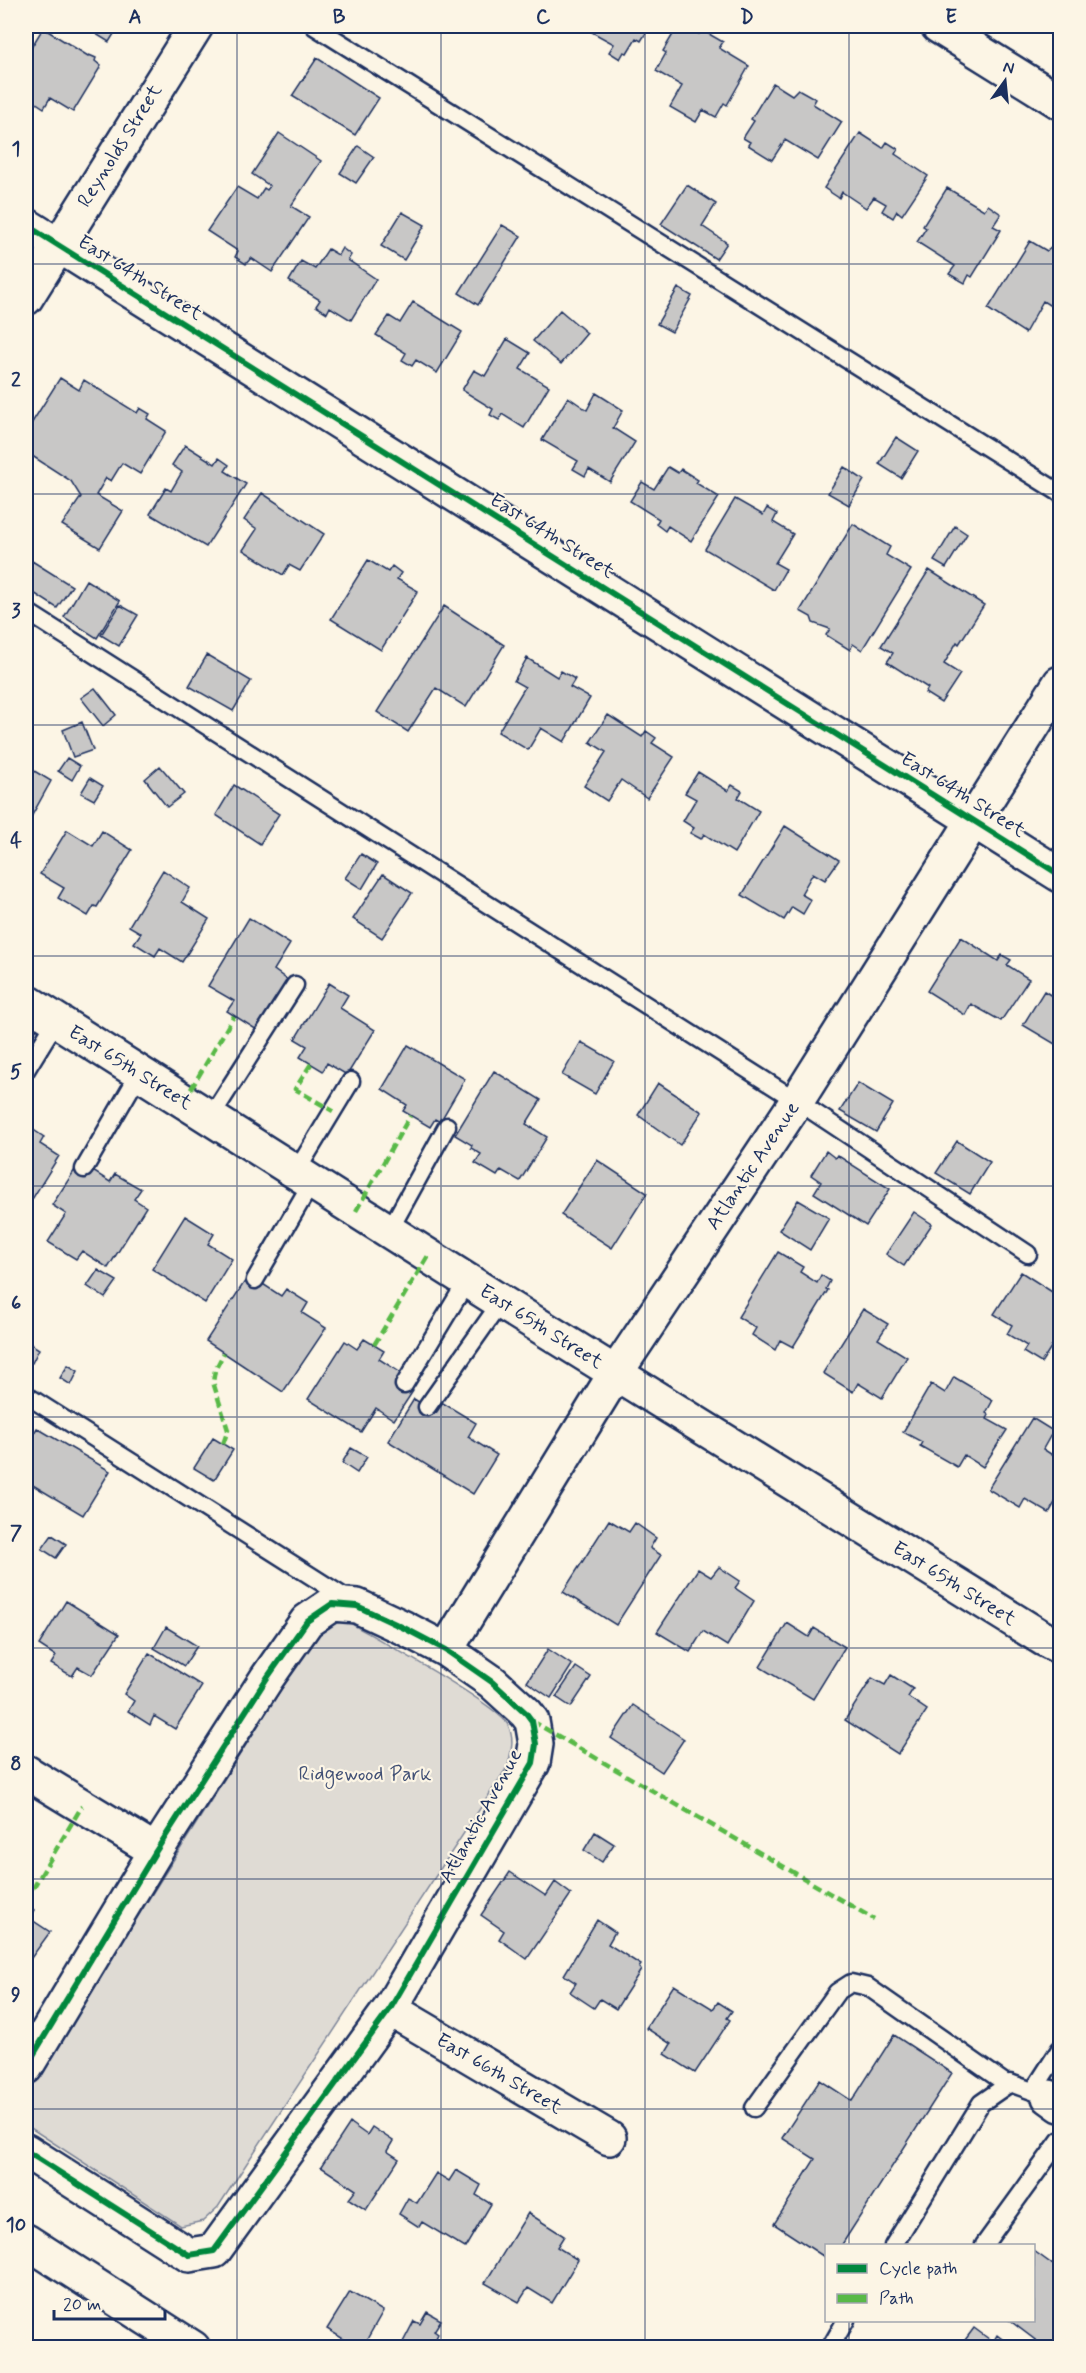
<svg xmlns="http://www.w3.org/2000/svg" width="1086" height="2373" viewBox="0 0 1086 2373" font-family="Mynerve,sans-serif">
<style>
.green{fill:#dfdbd4;stroke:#7d8599;stroke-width:1.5}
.building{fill:#c8c7c6;stroke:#1b2f5e;stroke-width:1.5}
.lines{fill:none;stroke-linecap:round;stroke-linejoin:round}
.service-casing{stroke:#1b2f5e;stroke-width:21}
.minor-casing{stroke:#1b2f5e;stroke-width:38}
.tertiary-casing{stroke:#1b2f5e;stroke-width:38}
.service{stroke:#fcf5e5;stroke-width:16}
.minor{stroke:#fcf5e5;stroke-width:33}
.tertiary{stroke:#fcf5e5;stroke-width:33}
.quiet{stroke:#58b947;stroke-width:4.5;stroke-dasharray:9 4.5;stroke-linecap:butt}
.cycleway-casing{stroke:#fcf5e5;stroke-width:10}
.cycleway{stroke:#00873e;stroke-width:6}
.grid{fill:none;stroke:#1b2f5e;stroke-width:1.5;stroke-opacity:0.55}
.labels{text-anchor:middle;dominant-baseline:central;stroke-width:4.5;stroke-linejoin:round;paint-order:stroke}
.street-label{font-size:20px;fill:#1b2f5e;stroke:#fcf5e5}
.park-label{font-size:20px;fill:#425176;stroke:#fcf5e5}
.neatline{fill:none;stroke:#1b2f5e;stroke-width:2}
.grid-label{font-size:20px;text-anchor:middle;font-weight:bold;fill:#1b2f5e}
</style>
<rect width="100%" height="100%" fill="#fcf5e5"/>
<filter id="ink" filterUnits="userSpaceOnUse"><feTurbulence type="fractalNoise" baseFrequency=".0167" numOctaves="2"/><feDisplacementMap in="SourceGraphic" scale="12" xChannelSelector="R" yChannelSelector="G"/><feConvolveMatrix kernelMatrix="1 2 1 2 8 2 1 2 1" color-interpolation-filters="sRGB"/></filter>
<g filter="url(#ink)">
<path class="green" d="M345,1620C372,1636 499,1705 508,1725C515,1740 511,1751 508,1766L218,2207L203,2221L181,2226L26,2125V2094L317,1632L328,1622Z"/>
<path class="building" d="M83,26H119L109,42Z
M581,26H660L656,33L649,28L641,41L636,38L627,53L624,52L620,59L609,52L614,44Z
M678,26H685L699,34L702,30L723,42L719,48L749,66L727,105L724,103L716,117L703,110L696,122L670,107L682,86L656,71L666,53L663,51Z
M43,28L88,56L89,55L96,58L95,61L101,66L73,112L50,98L44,108L26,96V56Z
M317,58L379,98L355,135L292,96Z
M773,83L792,95L798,89L816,99L813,104L842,122L818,160L785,140L772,160L748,145L750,142L743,138L754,121L751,119Z
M279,133L321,161L291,206L309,217L272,272L251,258L246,264L235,257L238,251L207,231L237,187L257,199L264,188L267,190L270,186L252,174Z
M860,133L883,148L887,142L898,149L895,154L928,176L902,215L897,211L893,218L882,211L886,204L874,197L866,208L842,192L839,198L824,188Z
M358,146L374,157L356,183L340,173Z
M687,185L716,204L702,226L727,243L716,259L661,224Z
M947,188L984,210L988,205L1001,214L993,226L1001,230L972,277L969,275L965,283L949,274L955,266L917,242L926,228L923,226Z
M402,212L425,225L404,260L381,246Z
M502,225L521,236L478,305L459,293Z
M1030,241L1047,251L1053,246L1060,251V312L1043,301L1025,333L988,309Z
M342,248L351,255L348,260L376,279L351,320L330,307L327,313L316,306L320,300L289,281L301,261L315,269L328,249L338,255Z
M678,288L692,296L672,332L657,324Z
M413,302L462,332L437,373L416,360L412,366L402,360L406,353L376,335L389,316L400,323Z
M560,310L587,333L561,364L533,341Z
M507,339L530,353L520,369L549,386L524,428L502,414L499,420L490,415L493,409L462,390L474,370L485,376Z
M60,378L79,390L84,380L137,413L140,408L150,414L147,419L166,431L140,474L122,463L111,481L106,478L96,495L123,511L100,548L62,525L81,497L71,481L26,452V432Z
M596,393L623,410L613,428L635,442L610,482L589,469L585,476L573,469L578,461L542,440L568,397L587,410Z
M896,437L918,451L901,478L879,464Z
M185,445L215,464L219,458L229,465L225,471L246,484L206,547L150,514L166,488L171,491L182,472L172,465Z
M668,467L678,473L681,469L698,480L696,483L719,497L691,541L668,526L665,531L656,524L659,519L630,501L642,482L654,489Z
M844,467L864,480L849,505L828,493Z
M262,493L324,534L300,571L289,565L283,575L243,550L257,529L244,520Z
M735,499L763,515L767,508L777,514L773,522L793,534L775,563L786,569L774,590L705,549Z
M853,524L890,547L886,555L911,570L862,650L853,644L850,650L826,635L830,629L813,623L811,617L800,611Z
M955,526L967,534L946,568L934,561Z
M368,560L388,572L392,566L401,573L397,579L418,591L381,650L331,619Z
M32,561L72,586L57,608L26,588V572Z
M929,570L984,605L959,644L957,642L944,664L960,674L941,703L925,693L928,688L887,662L893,653L881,646Z
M86,580L120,601L97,638L64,617Z
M120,605L138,615L119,646L101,635Z
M444,606L504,645L466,707L436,688L408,732L377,712Z
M207,655L251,681L233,711L189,686Z
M527,658L557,677L561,671L575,679L570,687L590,698L564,742L541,728L528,750L498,732L525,687L514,681Z
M95,688L116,715L103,726L81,698Z
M608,715L642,737L646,731L656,738L652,743L674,757L647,798L621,780L607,801L584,786L606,752L590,742Z
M82,722L93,750L73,757L63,730Z
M67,758L80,766L72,780L58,771Z
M26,766L51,781L26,826Z
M160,766L184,794L167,807L145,779Z
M698,772L728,791L732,785L742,791L738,798L759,811L734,853L704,834L701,839L690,833L694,828L683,821L696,799L685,793Z
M90,778L103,786L94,800L81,793Z
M234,785L279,814L260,844L216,815Z
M785,826L839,860L825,880L813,873L801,894L811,900L803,914L792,907L784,920L742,895Z
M67,830L93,846L102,831L132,850L97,907L94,906L88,916L58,898L64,888L40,874Z
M361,854L377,864L362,889L345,878Z
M163,870L190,888L182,902L209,919L182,962L160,948L155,956L134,943L141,933L129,926Z
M383,874L412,893L382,938L353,919Z
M249,918L290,944L274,970L289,981L257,1030L227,1011L234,1001L208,986Z
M961,937L998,961L1002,955L1011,960L1007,965L1029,979L1001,1021L971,1004L965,1015L927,991Z
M329,983L348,995L340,1008L375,1030L347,1075L327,1063L323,1071L300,1057L307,1046L295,1039Z
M1044,991L1060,1001V1047L1023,1025Z
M581,1042L614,1061L595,1094L562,1075Z
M408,1045L465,1079L440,1122L435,1119L430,1127L403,1111L407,1105L382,1089Z
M494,1071L541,1100L526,1124L547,1137L520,1181L501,1170L497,1176L475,1163L481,1154L471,1148L472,1145L455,1135Z
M658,1083L702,1112L680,1145L638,1115Z
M858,1083L893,1104L876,1132L840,1111Z
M26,1125L44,1137L40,1144L59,1156L31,1201L26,1197Z
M957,1141L990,1162L970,1194L936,1173Z
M826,1151L835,1158L837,1155L890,1189L866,1226L814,1193L821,1182L811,1175Z
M597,1160L647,1193L612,1248L561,1215Z
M78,1165L91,1174L93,1171L110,1182L115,1174L141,1189L134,1199L146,1207L108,1268L82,1251L76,1259L48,1242L66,1214L52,1205Z
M798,1200L829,1218L810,1250L779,1230Z
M914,1212L932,1224L904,1266L886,1254Z
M185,1216L214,1234L208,1244L232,1259L205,1303L152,1269Z
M778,1252L803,1267L800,1272L817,1283L821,1275L830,1281L826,1289L828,1290L793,1347L780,1340L775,1350L752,1335L756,1328L738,1317Z
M98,1270L117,1281L105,1298L87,1286Z
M1021,1272L1060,1297V1333L1041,1363L1023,1352L1027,1346L1007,1334L1012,1325L994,1314Z
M249,1275L281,1296L286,1289L308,1303L302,1313L326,1328L283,1392L206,1341Z
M863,1309L888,1324L878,1339L907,1357L882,1398L858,1383L853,1392L823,1373Z
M364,1339L384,1351L379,1359L401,1373L396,1380L413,1391L394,1420L376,1408L361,1432L308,1399L345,1341L357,1349Z
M26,1341L39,1349L32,1363L26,1359Z
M68,1365L78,1371L71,1385L60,1378Z
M954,1377L993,1400L986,1413L989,1415L987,1419L1007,1430L983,1467L964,1455L957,1467L920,1446L922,1442L903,1432L931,1384L945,1393Z
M414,1399L436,1413L443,1403L476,1423L468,1437L497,1455L473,1494L388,1441Z
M1032,1418L1053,1431L1043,1449L1060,1460V1494L1049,1513L1025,1499L1020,1508L988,1489Z
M37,1428L110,1471L83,1515L26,1481V1446Z
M213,1438L233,1450L214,1480L194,1468Z
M351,1448L367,1457L357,1473L342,1463Z
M609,1520L629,1532L635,1523L656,1538L650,1548L661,1555L616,1625L563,1592Z
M52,1535L66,1544L56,1558L42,1549Z
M719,1567L740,1581L735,1588L754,1601L727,1646L703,1631L690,1652L657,1632L698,1569L711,1577Z
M66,1601L119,1634L92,1675L78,1667L72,1676L51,1664L56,1656L39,1645Z
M787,1623L809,1637L814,1628L845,1647L813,1699L760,1667Z
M166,1627L197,1646L184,1666L154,1648Z
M548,1649L572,1665L551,1698L527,1682Z
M149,1653L202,1686L175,1729L154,1716L150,1725L128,1711L134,1701L124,1694Z
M576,1667L591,1677L571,1707L556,1697Z
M891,1675L913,1689L908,1697L927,1710L898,1754L845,1720L872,1678L885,1685Z
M633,1705L684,1739L662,1772L611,1738Z
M595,1832L614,1844L602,1862L584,1850Z
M510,1872L546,1896L555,1882L571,1894L527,1959L499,1939L504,1931L481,1915Z
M26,1904L34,1910L29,1918L50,1932L26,1965Z
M597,1920L615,1932L608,1944L641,1965L639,1968L641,1970L616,2009L600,1999L594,2008L570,1992L576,1983L564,1975Z
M674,1985L713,2009L718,2002L732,2011L727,2018L730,2020L695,2073L665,2054L671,2044L646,2028Z
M894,2035L952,2073L841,2246H826V2258L774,2224L815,2159L782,2138L820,2080L852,2101Z
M350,2123L367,2135L372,2127L393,2141L387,2151L399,2159L366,2210L349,2199L356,2190L321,2167Z
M456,2170L481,2185L476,2195L491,2204L465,2248L422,2222L419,2227L399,2214L408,2198L417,2203L436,2173L449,2181Z
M528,2213L564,2236L557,2247L578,2260L552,2303L528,2288L519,2302L485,2283Z
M1034,2251L1060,2270V2348H1046L1009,2320H1034Z
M350,2292L383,2311L362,2348H358L327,2329Z
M427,2312L441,2320L434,2331L438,2334L431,2348L424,2346L397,2348L402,2344L414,2321L420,2324Z
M974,2328L993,2342L997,2335L1014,2348H959Z"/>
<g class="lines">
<g class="service-casing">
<path id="service" d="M314,26L1060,493
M26,611L797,1101L1028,1254
M26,1028L38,1009
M26,1070L56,1021
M210,1118L295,985
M84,1169L139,1074
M296,1172L351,1081
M389,1231L447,1126
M255,1280L312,1182
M404,1385L467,1281
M26,1395L349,1600
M427,1407L501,1302
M1033,2091L1060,2049
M754,2108L837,1992L851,1983L868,1987L1008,2085
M984,2245L1060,2140
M893,2246L981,2103L1010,2083L1049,2097
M830,2348L846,2320"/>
</g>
<g class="minor-casing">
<path id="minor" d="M938,26L1060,102
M26,225L1060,875
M446,1650L615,1374L797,1101L1060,683
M26,1772L156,1851
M390,2009L609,2138
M26,2067L156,1851L267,1678L307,1621L332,1604L357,1606L404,1628L446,1650L492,1682L526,1713L532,1721L536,1744L533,1763L390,2009L214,2251L189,2255L26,2151
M1049,2097L1060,2105
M26,2241L193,2348"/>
</g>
<g class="tertiary-casing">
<path id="tertiary" d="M26,298L196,26
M26,1001L501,1302L1044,1639L1060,1647"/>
</g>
<use href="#service" class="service"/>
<use href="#minor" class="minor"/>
<use href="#tertiary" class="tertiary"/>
<path class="quiet" d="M311,1064L295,1089L333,1111
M184,1101L234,1016
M356,1211L410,1116
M374,1345L428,1256
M223,1444L228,1430L213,1382L215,1370L224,1353
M532,1721L874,1919
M26,1900L82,1806"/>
<g class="cycleway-casing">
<path id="cycleway" d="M26,225L1060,875
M26,2067L156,1851L267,1678L307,1621L332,1604L357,1606L404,1628L446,1650L492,1682L526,1713L532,1721L536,1744L533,1763L390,2009L214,2251L189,2255L26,2151"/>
</g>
<use href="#cycleway" class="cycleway"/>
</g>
</g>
<path class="grid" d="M237,26V2348M441,26V2348M645,26V2348M849,26V2246M26,264H1060M26,494H1060M26,725H1060M26,956H1060M26,1186H1060M26,1417H1060M26,1648H1060M26,1879H1060M26,2109H1060M849,2320V2348"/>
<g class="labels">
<g class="street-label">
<text transform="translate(120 146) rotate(-58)">Reynolds Street</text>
<text transform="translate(140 278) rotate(32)">East 64th Street</text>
<text transform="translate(552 536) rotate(32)">East 64th Street</text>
<text transform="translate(963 795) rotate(32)">East 64th Street</text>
<text transform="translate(130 1068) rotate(32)">East 65th Street</text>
<text transform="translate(753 1166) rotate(-56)">Atlantic Avenue</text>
<text transform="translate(541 1327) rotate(32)">East 65th Street</text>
<text transform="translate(954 1584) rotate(32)">East 65th Street</text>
<text transform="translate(481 1816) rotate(-61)">Atlantic Avenue</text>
<text transform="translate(499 2074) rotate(30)">East 66th Street</text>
</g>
<g class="park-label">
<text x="365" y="1774">Ridgewood Park</text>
</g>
</g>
<rect width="1086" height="2373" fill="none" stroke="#fcf5e5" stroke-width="66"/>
<rect x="825" y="2244" width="210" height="78" fill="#fcf5e5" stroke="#a2a6af" stroke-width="1.5"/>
<rect x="837" y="2264" width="30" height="9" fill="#00873e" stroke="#a2a6af" stroke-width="1.5"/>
<text x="879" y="2274" font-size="18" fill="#1b2f5e">Cycle path</text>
<rect x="837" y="2294" width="30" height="9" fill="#58b947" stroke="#a2a6af" stroke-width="1.5"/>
<text x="879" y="2304" font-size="18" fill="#1b2f5e">Path</text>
<g transform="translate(1005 81) rotate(15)" stroke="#fcf5e5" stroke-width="4.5" paint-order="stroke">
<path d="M0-4.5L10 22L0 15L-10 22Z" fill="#1b2f5e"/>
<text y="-9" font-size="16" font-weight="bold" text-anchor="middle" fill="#1b2f5e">N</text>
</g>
<path d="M54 2310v9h111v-9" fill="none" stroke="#1b2f5e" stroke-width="3"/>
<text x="63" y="2310" font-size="18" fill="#1b2f5e" stroke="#fcf5e5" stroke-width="4.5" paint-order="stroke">20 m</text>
<rect x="33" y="33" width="1020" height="2307" class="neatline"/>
<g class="grid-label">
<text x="135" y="23">A</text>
<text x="339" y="23">B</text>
<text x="543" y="23">C</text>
<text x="747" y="23">D</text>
<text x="951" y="23">E</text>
<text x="16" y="155">1</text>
<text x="16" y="386">2</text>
<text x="16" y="617">3</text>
<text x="16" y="847">4</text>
<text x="16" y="1078">5</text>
<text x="16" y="1309">6</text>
<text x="16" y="1539">7</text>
<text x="16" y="1770">8</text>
<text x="16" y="2001">9</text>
<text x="16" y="2231">10</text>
</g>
</svg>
